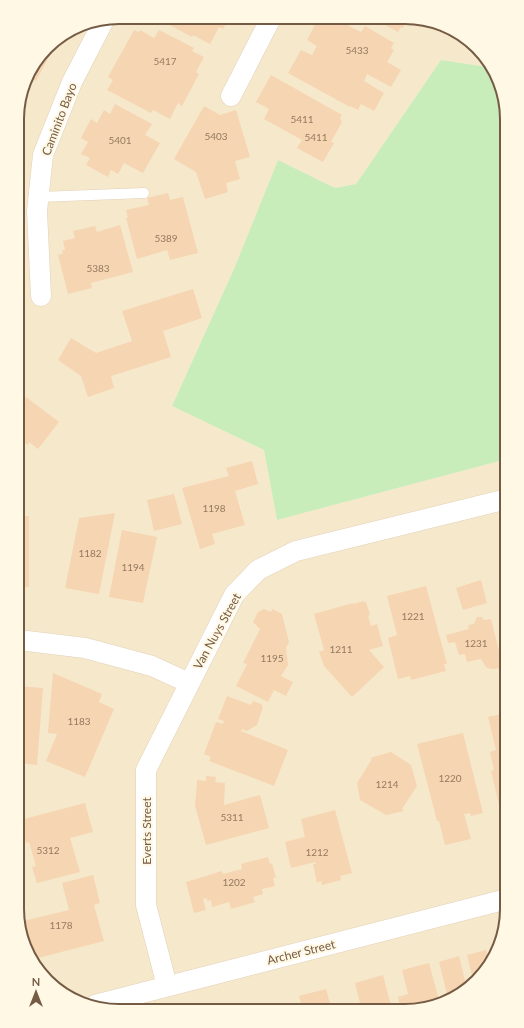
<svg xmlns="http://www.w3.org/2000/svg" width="524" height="1028" viewBox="0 0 524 1028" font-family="Lato,sans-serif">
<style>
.residential{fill:#f6e8cb}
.green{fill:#c9ecbb}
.building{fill:#f6d5b2}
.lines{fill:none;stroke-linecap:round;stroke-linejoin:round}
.lane-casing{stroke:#e2d1b9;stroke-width:11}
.street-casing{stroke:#e2d1b9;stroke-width:21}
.lane{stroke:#fff;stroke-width:10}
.street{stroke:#fff;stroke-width:20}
.labels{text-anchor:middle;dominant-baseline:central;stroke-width:4;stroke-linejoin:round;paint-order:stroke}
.number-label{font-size:10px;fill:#957a60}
.street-label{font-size:12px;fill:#755b44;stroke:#fff8e5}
.rim{fill:none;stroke:#755b44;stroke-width:2}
</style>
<rect width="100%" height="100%" fill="#fef5dd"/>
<path class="residential" d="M119,17L425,19L472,42L488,67L441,60L356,184L335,188L278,160L234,269L172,406L264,450L277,520L507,459V916L486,971L437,1006L106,1010L52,986L22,941L17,909L18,106L28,74L52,43L80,25Z"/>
<path class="green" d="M441,60L488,67L502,87L507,119V459L277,520L264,450L172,406L234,269L278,160L335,188L356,184Z"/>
<path class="building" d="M155,17L229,18L223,29L219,27L210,44L193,35L192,37Z
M323,18H342L350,23L349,26L361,32L365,26L394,43L391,48L394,50L387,62L401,70L391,87L367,74L364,81L384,93L374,111L361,104L358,110L350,106V107L288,73L301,50L312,55L317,46L307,40L318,19L321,21Z
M374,19H408L403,28L401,27L398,32Z
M134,30L139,32L140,30L154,38L159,30L194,48L192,51L204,57L196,72L199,74L182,106L178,103L170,119L153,110L151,113L107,90L113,80L108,77Z
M61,36L55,48L50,45L52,43Z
M44,52L50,55L36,81L27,77Z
M271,75L342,115L340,118L342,122L331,142L334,143L323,162L297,148L302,140L264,119L269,109L256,102Z
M21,97L25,99L18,122V106Z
M115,104L152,124L145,135L160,143L143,173L124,163L118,174L111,170L108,177L86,165L90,158L81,154L88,142L81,138L91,119L97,123L104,110L110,114Z
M204,106L220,115L236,110L250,157L235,161L240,179L226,183L228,192L205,199L196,172L174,159Z
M168,193L170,200L183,197L198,253L170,260L167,250L137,259L126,218H128L126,210L149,205L147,198Z
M120,225L133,272L91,283L92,288L68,294L58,255L63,253L62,250H65L63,241L75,238L73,231L95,226L97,232Z
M193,289L202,318L163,331L171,357L111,376L114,388L88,397L81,376L58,360L71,338L96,353L132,341L122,311Z
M26,397L59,422L38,449L29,442L28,445L17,437L18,398L23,402Z
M252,461L258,484L235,491L245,525L212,534L215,544L200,549L182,488L229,476L226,468Z
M174,494L182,524L154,531L147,500Z
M115,513L99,594L65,588L79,518Z
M17,516H29V587H17Z
M122,530L157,537L143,603L109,597Z
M481,580L487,603L463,610L456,588Z
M426,586L447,664H444L446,671L411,680L410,676L398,679L388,638L397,635L387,596Z
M364,601V602H366L370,615L368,616L371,626L377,624L383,646L369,650L384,667L352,697L324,666L319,652L324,650L314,614L353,603V604Z
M264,609L271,612L272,609L282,614L289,642L286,648L288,665L281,676L293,682L286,696L274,690L268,702L236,686L247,664L243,663L260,629L253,622L258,612Z
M477,617H482L484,620L491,619L503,667L495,669H490L486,667L481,659L467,662L465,654L459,655L455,642L448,643L446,635L469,629L468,625L474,624Z
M53,673L102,694L99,702L114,709L85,777L46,761L57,734L48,733Z
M17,686L43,688L37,765L19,763L18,771H17Z
M227,696L251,705L253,701L261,704L263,707L257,725L247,731L242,729L241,731L288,750L274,786L209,761L211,757L204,754L216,722L223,724L224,721L218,719Z
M507,713V807L500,809L491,771L494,770L490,752L496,750L488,717Z
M463,733L483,813L471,816L470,813L464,814L471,839L445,845L439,821H437L417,744Z
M391,752L411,765L417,786L402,809L404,811L386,815L360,800L357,783L372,759L370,758Z
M206,776L216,777L215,782L225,783L224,805L260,795L269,828L206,845L195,806L197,780L206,781Z
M85,803L93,832L70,838L80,872L37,883L32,867L36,866L29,842L26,843L20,820Z
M335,810L352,873L340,876L341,880L322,885L321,881L317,883L313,864H316L315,862L291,868L285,842L305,837L301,819Z
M268,857L270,864L272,863L276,878H273L275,886L262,889L263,894L253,897L255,902L231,909L229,902L212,907L211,900L207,901V898L203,899L206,910L194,913L186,882L222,871L223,874L242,869L241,864Z
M93,875L100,903L94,905L104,941L34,959L31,954L23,921L69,910L62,883Z
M486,950L489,963L486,971L473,980L467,955Z
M459,956L466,985L448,998L439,962Z
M429,963L440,1004L437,1006H400L398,997L408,994L402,970Z
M383,975L391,1006L361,1007L355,983Z
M326,989L331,1007H302L299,996Z"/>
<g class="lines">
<g class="lane-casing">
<path id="lane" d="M39,197L144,193"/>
</g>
<g class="street-casing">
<path id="street" d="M231,96L271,18
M41,296L37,211L43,155L72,82L104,20
M17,643L27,641L85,648L152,666L189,683
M167,986L146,905V770L234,595L258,570L296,551L507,499
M95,1005L507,899"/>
</g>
<use href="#lane" class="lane"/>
<use href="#street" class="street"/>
</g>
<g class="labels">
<g class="number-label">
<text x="357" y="50">5433</text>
<text x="165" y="61">5417</text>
<text x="302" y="119">5411</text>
<text x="216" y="136">5403</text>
<text x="316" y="137">5411</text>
<text x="120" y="140">5401</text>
<text x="166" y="238">5389</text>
<text x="98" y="268">5383</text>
<text x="214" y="508">1198</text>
<text x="90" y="553">1182</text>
<text x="133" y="567">1194</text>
<text x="413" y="616">1221</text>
<text x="476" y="643">1231</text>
<text x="341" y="649">1211</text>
<text x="272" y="658">1195</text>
<text x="79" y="721">1183</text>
<text x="450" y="778">1220</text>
<text x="387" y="784">1214</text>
<text x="232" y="817">5311</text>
<text x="48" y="850">5312</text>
<text x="317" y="852">1212</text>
<text x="234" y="882">1202</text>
<text x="61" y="925">1178</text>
</g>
<g class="street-label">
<text transform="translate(59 119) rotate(-69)">Caminito Bayo</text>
<text transform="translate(217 631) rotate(-61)">Van Nuys Street</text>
<text transform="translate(146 831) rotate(-90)">Everts Street</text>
<text transform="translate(301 952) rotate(-14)">Archer Street</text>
</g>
</g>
<path d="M0 0H524V1028H0ZM119 24H405A95 95 0 0 1 500 119V909A95 95 0 0 1 405 1004H119A95 95 0 0 1 24 909V119A95 95 0 0 1 119 24Z" fill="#fff8e5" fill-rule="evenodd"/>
<path class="rim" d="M119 24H405A95 95 0 0 1 500 119V909A95 95 0 0 1 405 1004H119A95 95 0 0 1 24 909V119A95 95 0 0 1 119 24Z"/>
<g transform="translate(36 992)" stroke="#fff8e5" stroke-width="3" paint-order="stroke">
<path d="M0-3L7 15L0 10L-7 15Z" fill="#755b44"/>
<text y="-6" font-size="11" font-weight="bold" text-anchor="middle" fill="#755b44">N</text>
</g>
</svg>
